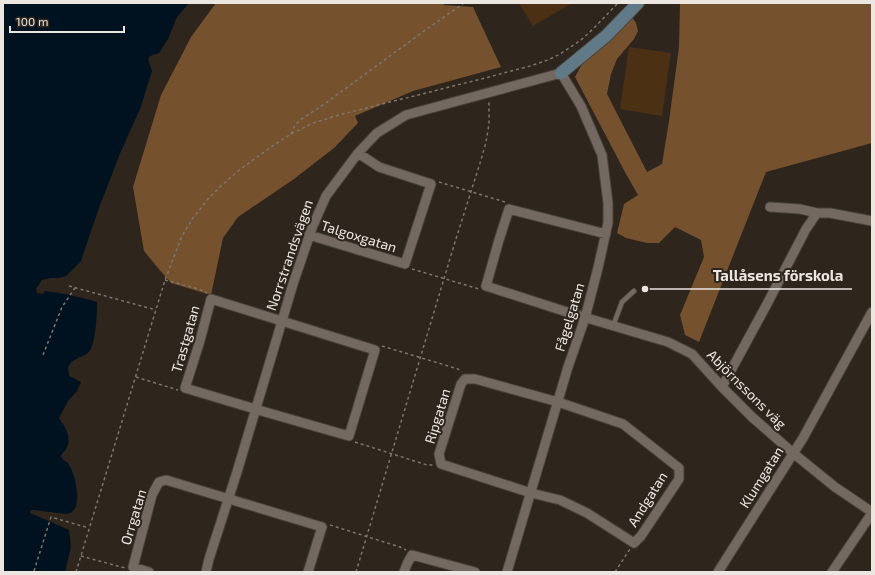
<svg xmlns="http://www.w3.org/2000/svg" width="875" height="575" viewBox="0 0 875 575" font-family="'Exo 2',sans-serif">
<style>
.green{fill:#4b3014}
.forest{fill:#75512d}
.water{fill:#001120}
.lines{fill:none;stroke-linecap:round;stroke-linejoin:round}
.lane-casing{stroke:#49423b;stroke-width:6}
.street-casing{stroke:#49423b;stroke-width:11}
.secondary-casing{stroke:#49423b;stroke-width:14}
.path{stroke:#7e7670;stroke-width:1.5;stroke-dasharray:3 3;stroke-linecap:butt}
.lane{stroke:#746960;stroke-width:4.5}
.street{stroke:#746960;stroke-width:9}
.secondary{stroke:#607a87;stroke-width:12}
.labels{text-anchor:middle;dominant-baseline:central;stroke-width:4;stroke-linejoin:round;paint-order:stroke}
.street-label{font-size:14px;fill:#ece6e1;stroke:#2e251d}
.leader{fill:none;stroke:#ece6e1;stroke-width:1.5}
.callout-dot{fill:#ece6e1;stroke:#2e251d;stroke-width:1.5}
.callout-label{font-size:15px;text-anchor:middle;font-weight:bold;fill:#ece6e1;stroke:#2e251d;stroke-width:4;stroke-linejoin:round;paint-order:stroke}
</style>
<rect width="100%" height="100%" fill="#2e251d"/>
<path class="green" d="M519,3H572L533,26Z
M629,47L671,53L662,116L620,109Z"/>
<path class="forest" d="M216,3H443L444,5L473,7L501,67L413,91L355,116L358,123L334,148L294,179L238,217L223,238L211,295L171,283L158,268L144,251L133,187L161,95L191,37Z
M680,3H872V143L766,172L699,342L685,335L680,315L704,257L701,240L675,227L659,243H647L626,238L617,233L624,204L638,195L626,174L575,77L583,62L632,17L636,23L638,31L634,39L617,59L611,74L607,94L647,172L662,164L669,121L679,47Z"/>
<path class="water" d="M3,3H189L177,17L168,39L159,53L150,56L148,59L152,71L140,109L121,151L100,205L92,228L81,261L66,276L59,278H51L42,280L36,289L37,293L43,294L45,291C63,293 80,297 97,302C97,313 96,344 89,352C85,356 79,357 75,360C72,361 70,364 68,367L69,376L81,382L77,391L68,401L59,418C66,429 73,438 65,451C63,452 62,454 61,456C63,461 67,461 69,465C76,475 84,512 67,514L34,510H31L30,513L69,530L71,547L65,572H3Z"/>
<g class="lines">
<g class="lane-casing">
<path id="lane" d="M613,326L622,302L634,291"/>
</g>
<g class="street-casing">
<path id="street" d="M770,207L800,209L817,213
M606,234L509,209L499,240L486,286L570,313L668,342L692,354L722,387L752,417L793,453L835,487L872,512
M309,235L405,264L431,184L379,167L358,153
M211,299L375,350L349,436L255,409L185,388L199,344Z
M465,379H475L558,402L623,424L679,468V479L641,536L634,543L587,513L560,500L531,493L441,464L439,454L461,384Z
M722,387L767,304L806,229L817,213H830L872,221
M149,572L133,567L152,495L159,482L166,480L322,527L308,572
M206,572L209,559L237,472L293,284L312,228L326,196L358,153L377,133L406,115L561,73L581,106L602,155L608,203V223L598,268L585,318L568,367L507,572
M404,572L407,564L412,555L475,572
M718,572L803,438L872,312
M832,572L872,513"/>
</g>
<g class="secondary-casing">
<path id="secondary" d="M561,73L606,36L638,3"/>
</g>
<path class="path" d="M291,134L295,125L300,120L323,105L424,31L464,3
M439,182L505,202
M412,269L479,289
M165,280L199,289L207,293
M69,286L156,310
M382,346L458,369L462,372
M43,355L62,307L75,288
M136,377L178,390
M355,442L427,465H433
M330,525L400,547L406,550
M81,556L125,568
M34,571L51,517L89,528
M76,572L165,280L182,236L193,218L208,199L222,185L238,171L271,147L291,134L313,123L339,115L485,78L530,66L548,60L560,54L581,40L593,29L618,3
M356,572L455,242L481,160L486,142L489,124V102
M615,572L630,549"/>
<use href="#lane" class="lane"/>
<use href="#street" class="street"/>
<use href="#secondary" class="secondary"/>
</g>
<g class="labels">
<g class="street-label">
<text transform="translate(359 236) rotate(17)">Talgoxgatan</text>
<text transform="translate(289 255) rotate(-71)">Norrstrandsvägen</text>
<text transform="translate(569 317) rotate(-73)">Fågelgatan</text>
<text transform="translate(185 339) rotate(-74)">Trastgatan</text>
<text transform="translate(747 389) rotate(45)">Abjörnssons väg</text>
<text transform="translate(437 416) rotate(-73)">Ripgatan</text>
<text transform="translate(761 477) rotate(-58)">Klumgatan</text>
<text transform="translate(647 499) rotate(-58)">Andgatan</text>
<text transform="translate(133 517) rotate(-73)">Orrgatan</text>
</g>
</g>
<path class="leader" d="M645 289L705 289H852"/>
<circle class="callout-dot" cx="645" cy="289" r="4"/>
<g class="callout-label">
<text x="778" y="281">Tallåsens förskola</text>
</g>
<rect width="875" height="575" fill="none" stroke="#ece6e1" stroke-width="8"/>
<path d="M10 26v6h114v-6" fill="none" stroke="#ece6e1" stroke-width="2"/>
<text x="16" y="26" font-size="12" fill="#ece6e1" stroke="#2e251d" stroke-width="3" paint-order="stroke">100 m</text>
</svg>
